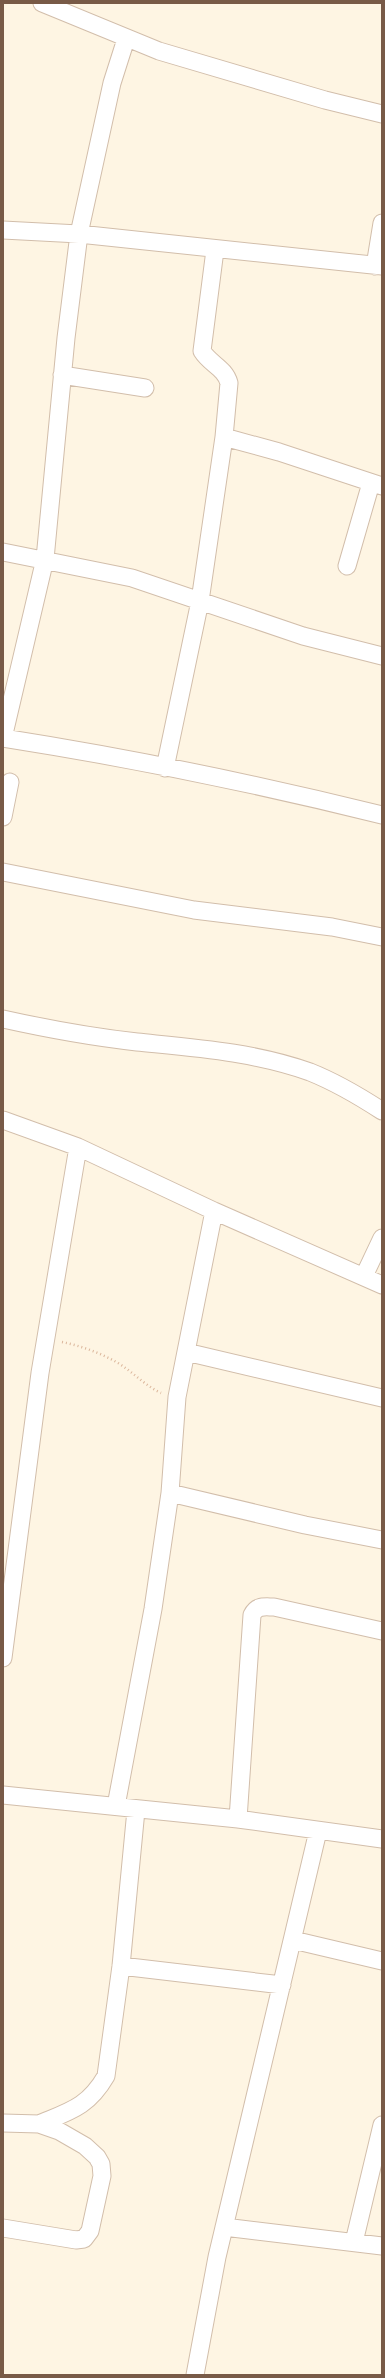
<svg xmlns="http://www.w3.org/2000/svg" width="385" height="2378" viewBox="0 0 385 2378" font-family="'Work Sans',sans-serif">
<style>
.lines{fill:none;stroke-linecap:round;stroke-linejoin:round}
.minor-casing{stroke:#d2beab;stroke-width:19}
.path{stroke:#dbb69b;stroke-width:2.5;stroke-dasharray:1 3;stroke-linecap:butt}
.minor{stroke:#fff;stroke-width:17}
</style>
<rect width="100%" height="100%" fill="#fef5e3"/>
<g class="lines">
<g class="minor-casing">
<path id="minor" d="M42,3L159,51L325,100L382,114
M126,39L112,83L79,234L66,338L45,559L3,738C130,758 257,784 382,815
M3,230L79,234L382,266
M215,250L202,351C210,364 225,368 229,383L224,437L279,452L382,486
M375,266L382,223
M62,375L145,388
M3,552L132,578L303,636L382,656
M347,566L371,483
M165,768L200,601L224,437
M3,817L10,782
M3,872L194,910L332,927L382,937
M3,1019C48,1029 92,1037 137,1042C196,1048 254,1052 310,1072C335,1082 359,1096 382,1111
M3,1120L78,1147L214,1211L382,1285
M364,1276L382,1238
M186,1352L382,1398
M170,1493L305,1525L382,1540
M3,1658L40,1373L78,1147
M3,1795L238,1819L382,1839
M116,1806L153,1609L170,1493L177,1397L214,1211
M238,1819L252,1615C257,1605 264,1607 274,1607L382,1631
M293,1940L382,1961
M121,1966L282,1985
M3,2123L39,2124L59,2131L85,2146L97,2157L101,2164L102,2176L90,2231L84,2239L76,2240L3,2228
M39,2124C70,2111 88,2107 106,2076L121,1966L136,1810
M224,2227L382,2246
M354,2242L382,2125
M195,2375L217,2257L318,1831"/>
</g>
<path class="path" d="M62,1342C81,1346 101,1353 118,1363C133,1372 144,1385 161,1393"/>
<use href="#minor" class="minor"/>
</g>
<rect width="385" height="2378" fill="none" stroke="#785a47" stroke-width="8"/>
</svg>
